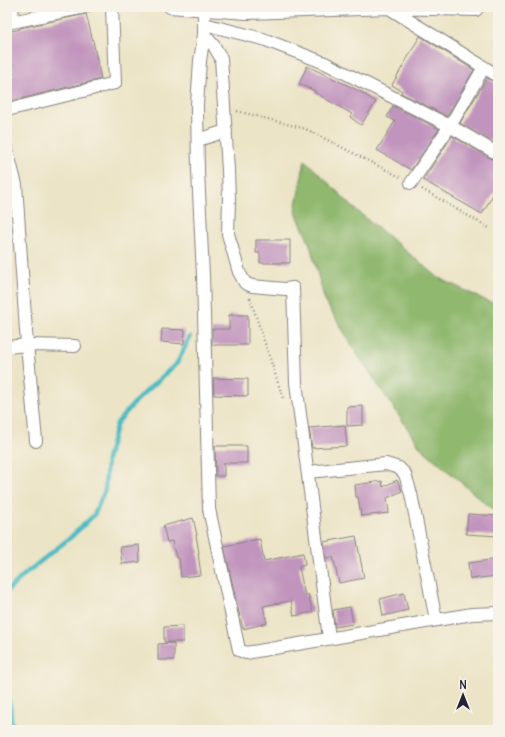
<svg xmlns="http://www.w3.org/2000/svg" width="505" height="737" viewBox="0 0 505 737" font-family="Delius,sans-serif">
<style>
.forest{fill:#90b86e;stroke:#596d54}
.lines{fill:none;stroke-linecap:round;stroke-linejoin:round}
.stream{stroke:#4cbbc3;stroke-width:4.5}
.building{fill:#c194bd}
.street-casing{stroke:#878380;stroke-width:14}
.path{stroke:#878380;stroke-width:2.5;stroke-dasharray:1 3;stroke-linecap:butt}
.street{stroke:#fff;stroke-width:12}
</style>
<rect width="100%" height="100%" fill="#f7f3e8"/>
<filter id="ink" filterUnits="userSpaceOnUse"><feTurbulence type="fractalNoise" baseFrequency=".025" numOctaves="2"/><feDisplacementMap in="SourceGraphic" scale="8" xChannelSelector="R" yChannelSelector="G"/><feConvolveMatrix kernelMatrix="1 2 1 2 8 2 1 2 1" color-interpolation-filters="sRGB"/></filter>
<filter id="wash" filterUnits="userSpaceOnUse"><feTurbulence type="fractalNoise" baseFrequency=".012" numOctaves="4" result="noise"/><feDisplacementMap in="SourceGraphic" scale="16" xChannelSelector="R" yChannelSelector="G"/><feGaussianBlur stdDeviation="0.9" result="paint"/><feColorMatrix in="noise" values="0 0 0 0 0 0 0 0 0 0 0 0 0 0 0 0 0 1.4 0 .05"/><feComposite in="paint" operator="in"/></filter>
<g filter="url(#wash)">
<rect width="100%" height="100%" fill="#ece4c6"/>
<path class="forest" d="M305,160L356,210L439,278L487,301L498,304V510L492,509L421,448L361,360L325,301L310,245L295,210Z"/>
<g class="lines">
<path class="stream" d="M7,591L26,573L71,537L94,515L105,490L107,459L117,423L136,401L177,363L190,337
M7,696L10,706L12,730"/>
</g>
<g id="blocks">
<path class="building" d="M86,14L93,41L101,79L7,102V77L14,75L7,46V32L20,29V28Z
M420,36L474,70L447,116L401,93L402,91L392,85Z
M307,66L345,84L361,92L376,102L361,125L350,117L352,114L314,92L315,91L299,84Z
M487,78L498,84V145L460,123Z
M393,106L439,129L411,170L377,150L395,121L387,117Z
M452,136L494,160L498,161V186L482,214L423,180Z
M256,240H290V263H260V253H256Z
M229,315H248V345H212V329H229Z
M162,329L185,330L184,344L161,342Z
M213,378L248,379V396L214,395Z
M363,406V425L347,426V407Z
M345,425L347,446L312,448L309,428Z
M215,446H247V463H224V476H216Z
M397,480L402,491L387,498L389,513L361,516L358,497H356L355,485L382,481L383,487Z
M468,514L498,516V536L466,534Z
M193,518L197,535H196L199,553H198L201,575L181,577L179,558H176L172,541L167,542L163,526Z
M356,536L364,578L339,583L333,557L326,558L324,542Z
M260,539L264,561L303,553L305,565L299,567L305,596L308,594L313,612L294,616L291,601L263,606L267,623L243,629L235,596L224,546Z
M139,545L140,562L122,564L120,547Z
M498,559V576L470,579L468,563Z
M404,593L408,610L383,616L380,599Z
M350,607L353,624L335,627L333,610Z
M183,626V642H164V627Z
M174,643V660H158V644Z"/>
</g>
</g>
<g filter="url(#ink)">
<use href="#blocks" fill-opacity="0" stroke="#878380" stroke-width="1"/>
<g class="lines">
<g class="street-casing">
<path id="street" d="M12,7L13,21
M170,7L246,13L389,8L476,10V7
M389,8L498,76
M204,10V34L200,61L197,105L198,171L203,275L209,509L239,650L246,653L472,614L498,613
M7,23L85,7
M204,24L263,39L325,63L450,126L498,154
M204,34L214,46L221,58L228,170L229,199L228,234L239,272L245,283L252,286L285,289L293,288L296,383L329,638
M7,110L115,83L112,7
M198,140L226,131
M7,150L16,185L27,345L36,441
M411,183L450,126L484,67
M7,347L27,345L75,346
M308,472L386,464L399,468L405,474L411,494L436,620"/>
</g>
<path class="path" d="M488,8L498,7
M237,111L306,129L400,177
M422,189L491,229
M250,298L283,398"/>
<use href="#street" class="street"/>
</g>
</g>
<rect width="505" height="737" fill="none" stroke="#f7f3e8" stroke-width="24"/>
<g transform="translate(463 695)" stroke="#f7f3e8" stroke-width="3" paint-order="stroke">
<path d="M0-3L7 15L0 10L-7 15Z" fill="#22223b"/>
<text y="-6" font-size="11" font-weight="bold" text-anchor="middle" fill="#22223b">N</text>
</g>
</svg>
